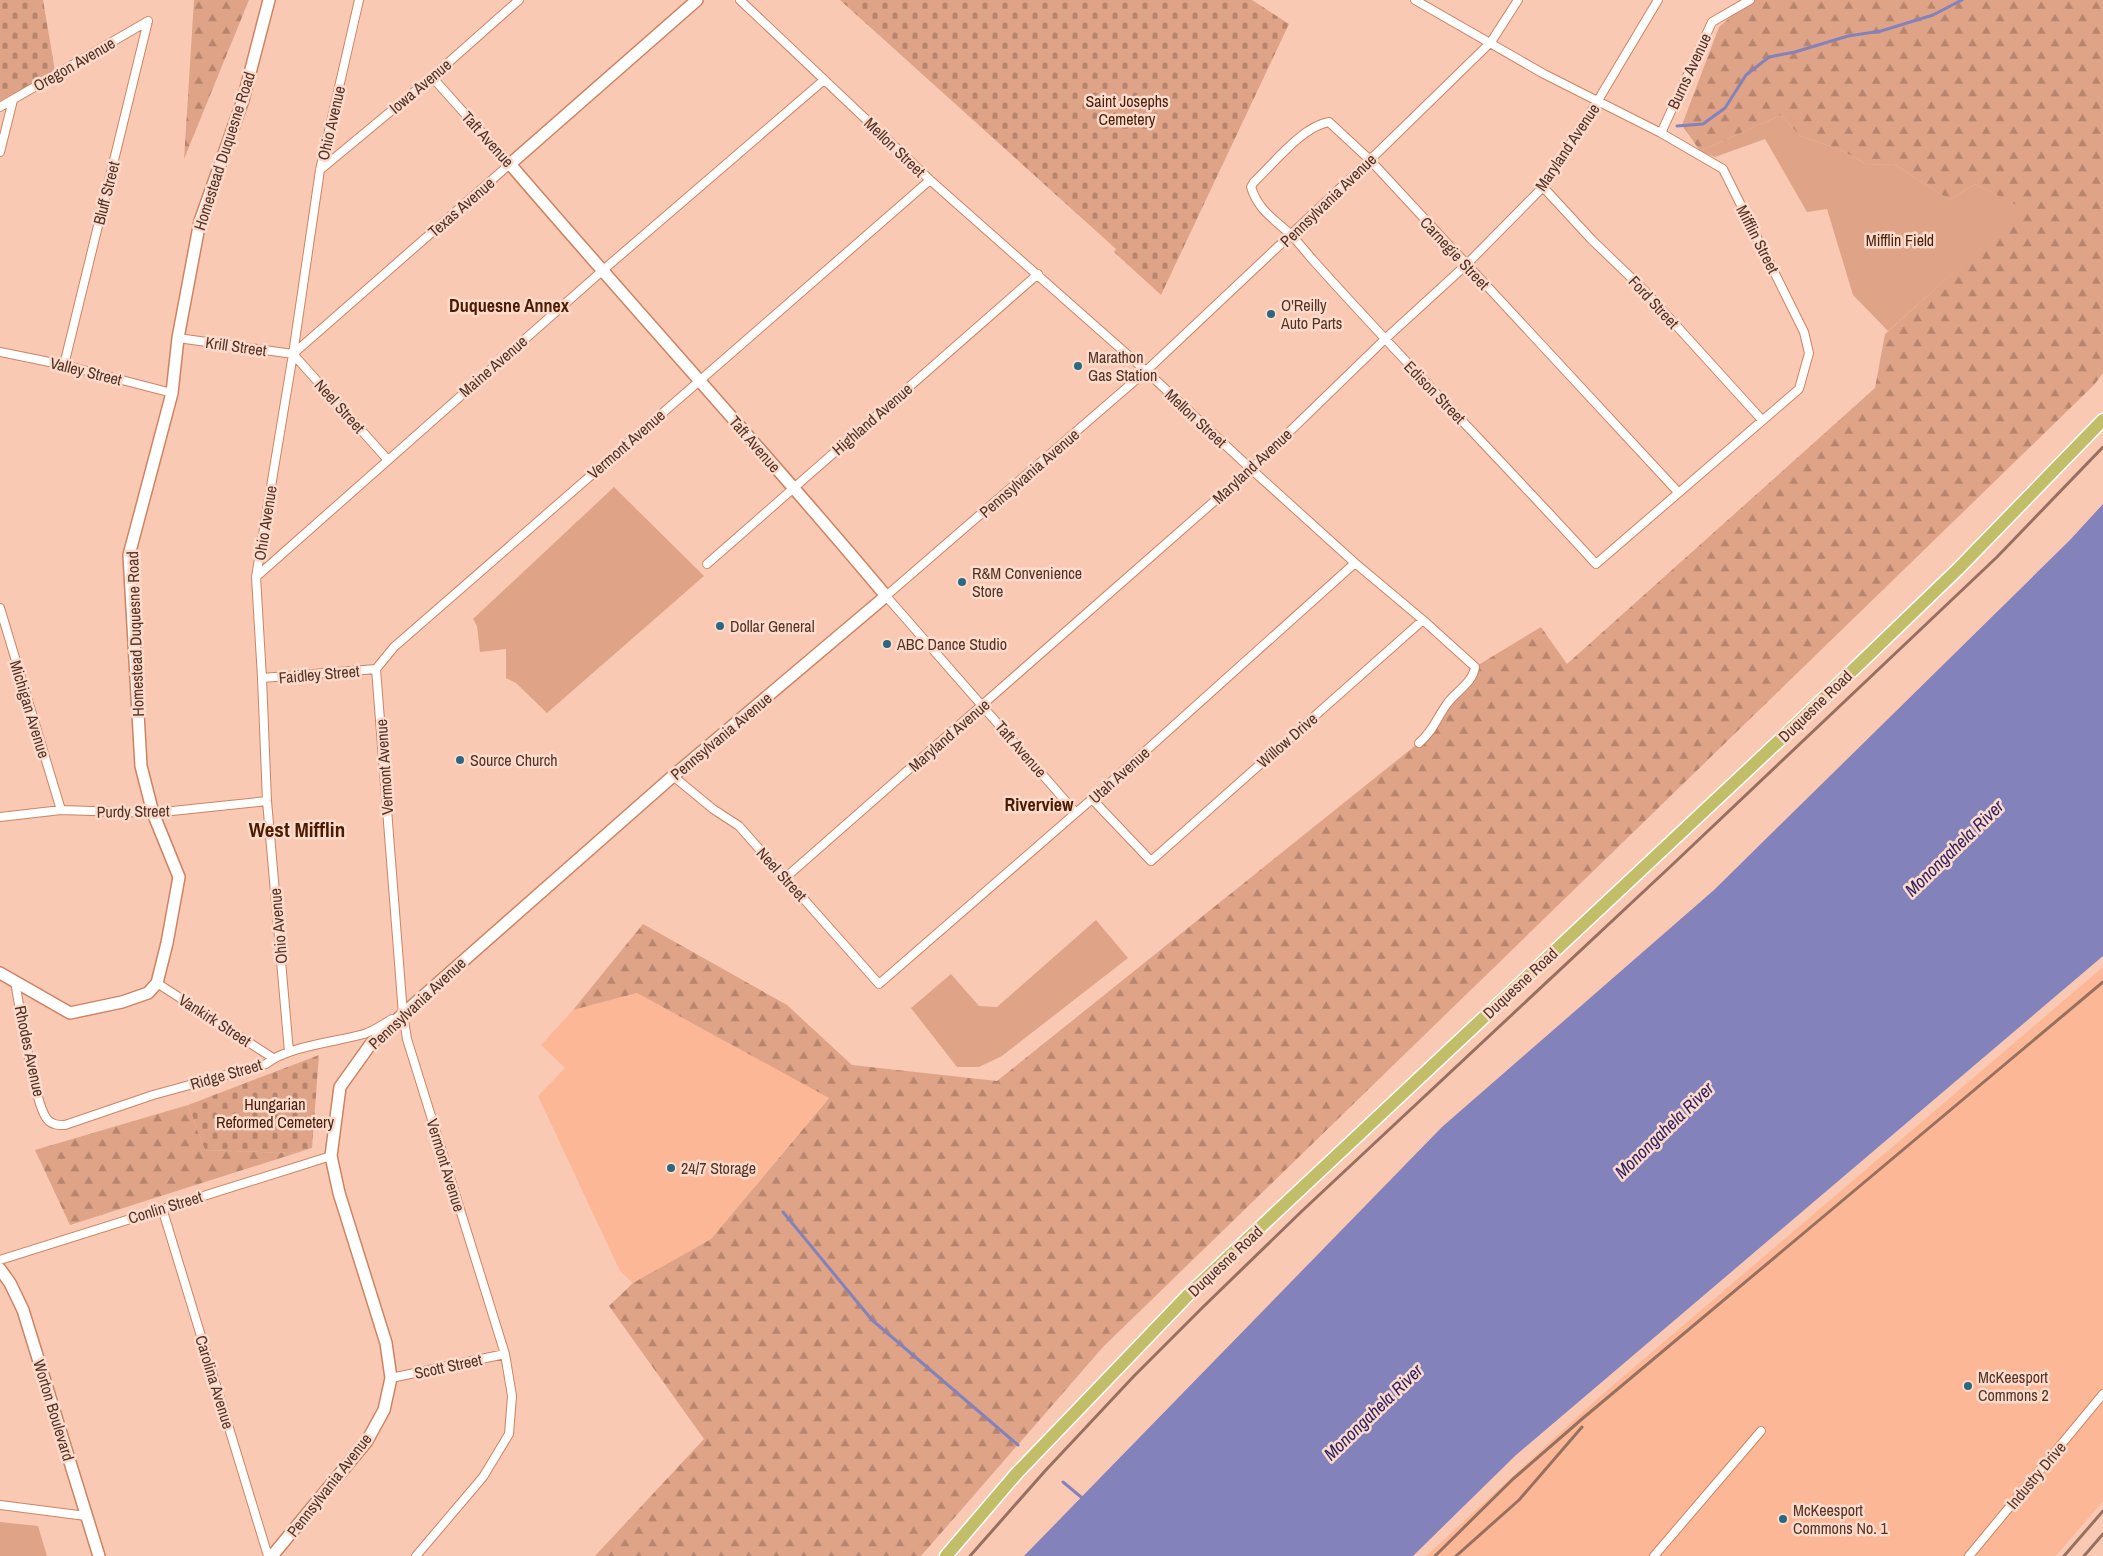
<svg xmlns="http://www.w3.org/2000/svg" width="2103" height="1556" viewBox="0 0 2103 1556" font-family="'Archivo Narrow',sans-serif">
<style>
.built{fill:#fcb797}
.green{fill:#dfa387}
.forest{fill:url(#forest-firs)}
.cemetery{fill:url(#cemetery-stones)}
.water{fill:#8482bb}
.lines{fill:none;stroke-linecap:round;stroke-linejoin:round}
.stream{stroke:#8482bb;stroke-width:3}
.street-casing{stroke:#ce8360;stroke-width:10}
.secondary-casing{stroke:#ce8360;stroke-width:14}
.primary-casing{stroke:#fff;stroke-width:15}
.street{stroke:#fff;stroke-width:8}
.secondary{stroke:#fff;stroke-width:11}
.primary{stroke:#c2bd69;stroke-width:12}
.rail{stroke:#977060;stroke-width:3}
.poi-dot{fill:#2b687f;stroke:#fcdbcc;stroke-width:2}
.labels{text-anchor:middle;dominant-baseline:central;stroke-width:5;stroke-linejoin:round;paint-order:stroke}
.street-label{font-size:16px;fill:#533325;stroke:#fcdbcc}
.park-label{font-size:16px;fill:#48200b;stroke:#fcdbcc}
.poi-label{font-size:16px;fill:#533325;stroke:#fcdbcc;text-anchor:start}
.neighbourhood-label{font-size:18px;font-weight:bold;fill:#4d1b00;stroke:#fcdbcc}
.water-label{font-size:18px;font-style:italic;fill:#2b1f63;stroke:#fcdbcc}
.district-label{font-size:21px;font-weight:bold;fill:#4d1b00;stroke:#fcdbcc}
</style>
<defs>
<pattern id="forest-firs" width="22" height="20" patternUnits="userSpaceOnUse" patternTransform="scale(1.25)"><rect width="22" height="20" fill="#dfa387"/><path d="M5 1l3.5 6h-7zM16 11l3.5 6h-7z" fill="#b7856e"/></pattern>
<pattern id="cemetery-stones" width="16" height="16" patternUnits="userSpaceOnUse" patternTransform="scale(1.25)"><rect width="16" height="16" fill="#dfa387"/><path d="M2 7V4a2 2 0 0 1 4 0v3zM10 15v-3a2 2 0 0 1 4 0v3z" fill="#b7856e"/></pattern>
</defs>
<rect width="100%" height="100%" fill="#fac9b4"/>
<path class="built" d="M2103,967V1501L2056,1556H1426L1597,1399Z
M637,993L829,1097L711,1239L633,1283L620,1271L538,1096L565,1068L541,1045L573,1010Z"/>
<path class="green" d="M1781,115L1800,136L1841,150L1868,165L1894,164L1950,200L1975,184L2025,209L1888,331L1853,295L1827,209L1807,212L1765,139L1715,157L1700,151Z
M614,487L704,576L547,713L516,683L506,678V649L480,652L477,626L473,619Z
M1096,920L1128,958L1002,1056L979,1067H957L911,1008L951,974L979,1006L997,1007Z
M0,1522L38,1526L47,1556H0Z"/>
<path class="forest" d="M194,0H249L184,159Z
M1750,0H2103V373L2094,385L1103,1347L921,1556H595L704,1439L609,1306L633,1283L711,1239L829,1098L637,993L573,1010L643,924L787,1005L852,1065L997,1081L1426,737L1475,667L1541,627L1567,664L1875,388L1885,334L2024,209L1975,184L1950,200L1894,164L1868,165L1841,150L1800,136L1781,115L1700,151L1682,125L1719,27Z
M188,1105L205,1150L291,1153L312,1148L70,1225L35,1150Z"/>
<path class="cemetery" d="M0,0H43L55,71L0,101Z
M840,0H1252L1289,24L1161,295L1114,252L1116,249Z
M319,1055L312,1148L291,1153L205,1150L188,1105Z"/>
<path class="water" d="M2103,504V956L1516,1455L1413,1556H1024L1442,1127L1714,890L2070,540Z"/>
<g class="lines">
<path class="stream" d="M1677,126L1703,124L1725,108L1746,75L1769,57L1795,52L1848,36L1881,31L1933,15L1962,0
M783,1212L872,1320L1018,1445
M1063,1482L1081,1497"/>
<g class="street-casing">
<path id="street" d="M740,0L930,180L1146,371L1251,469L1355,563L1423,620L1475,667C1473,683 1455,692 1447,704C1436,719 1434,730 1419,743
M1415,0L1544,74L1661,133L1723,169L1804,332L1809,353L1799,389L1596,564C1502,461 1404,362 1312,259C1305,251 1299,243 1292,236C1275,219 1259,212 1251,187L1254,182C1274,163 1303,126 1329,122L1370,160L1678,492
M0,107L148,21
M1661,133L1712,22L1750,0
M0,152L13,100
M320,170L432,77L519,0
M1543,187L1592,240L1644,290L1762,420
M178,338L293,354
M0,352L64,365L172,393
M293,354L510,164L432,77
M293,354L387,459
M64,365L148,21
M707,564L1038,274
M256,577L602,271L824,80
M0,608L61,810
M262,678L376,669
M673,776L713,809L739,826L879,984L1092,799L1355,563
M1092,799L1151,861L1423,620
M1076,813L886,596L1146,371L1370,160L1491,42L1518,0
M0,817L61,810L153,813L267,801
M785,878L1251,469L1384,340L1466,265L1543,187L1597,102L1658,0
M15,982C20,1008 34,1103 47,1119C52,1125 58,1125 65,1125L153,1095L266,1064C288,1046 336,1042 364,1034C374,1031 383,1024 392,1019
M157,983L273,1058
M289,1052L267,801L262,678L256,577L293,354L320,170L359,0
M162,1208L268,1556
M0,1260L331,1156
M391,1378L505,1354
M0,1505L86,1516
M416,1556L483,1477L509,1434L512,1396L505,1354L407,1039L403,1014L376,669L394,647L930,180
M1654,1556L1761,1431
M1969,1556L2103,1394"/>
</g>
<g class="secondary-casing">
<path id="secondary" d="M0,973L70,1013L122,1002L148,993L157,983L167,943L179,877L153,813L141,766L129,555L172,393L178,338L200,221L243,100L269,0
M0,1269L10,1283L23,1310L99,1556
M272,1556L367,1441L384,1410L391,1378L386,1343L339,1193L331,1156L340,1087L370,1045L403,1014L673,776L886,596C763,449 634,309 510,164L697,0"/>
</g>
<g class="primary-casing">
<path id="primary" d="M946,1556L1017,1473L1190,1293L1799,722L1958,569L2103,420"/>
</g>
<use href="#street" class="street"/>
<use href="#secondary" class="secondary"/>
<use href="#primary" class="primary"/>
<path class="rail" d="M970,1556L1045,1471L1134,1376L1203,1307L1302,1211L1672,865L1997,557L2103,447
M1435,1556L1513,1479L1582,1419L2103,982
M1456,1556L1519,1500L1582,1427
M2064,1556L2103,1511
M2084,1556L2103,1534"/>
</g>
<g class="poi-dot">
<circle cx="1271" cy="314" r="5"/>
<circle cx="1078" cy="366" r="5"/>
<circle cx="962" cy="582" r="5"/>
<circle cx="720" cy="626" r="5"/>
<circle cx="887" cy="644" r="5"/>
<circle cx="460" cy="760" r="5"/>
<circle cx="671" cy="1168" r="5"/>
<circle cx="1968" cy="1386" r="5"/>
<circle cx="1783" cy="1519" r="5"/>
</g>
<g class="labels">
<g class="street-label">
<text transform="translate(74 64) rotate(-30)">Oregon Avenue</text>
<text transform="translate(1689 71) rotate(-65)">Burns Avenue</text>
<text transform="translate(420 86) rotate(-40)">Iowa Avenue</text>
<text transform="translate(331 123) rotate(-77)">Ohio Avenue</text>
<text transform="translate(488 139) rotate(48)">Taft Avenue</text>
<text transform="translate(895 147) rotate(44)">Mellon Street</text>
<text transform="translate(1567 147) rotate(-56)">Maryland Avenue</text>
<text transform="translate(224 151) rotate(-72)">Homestead Duquesne Road</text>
<text transform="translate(106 193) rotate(-76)">Bluff Street</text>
<text transform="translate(1328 200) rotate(-44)">Pennsylvania Avenue</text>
<text transform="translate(461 207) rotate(-41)">Texas Avenue</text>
<text transform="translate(1758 239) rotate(63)">Mifflin Street</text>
<text transform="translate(1455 253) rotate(47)">Carnegie Street</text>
<text transform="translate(1654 302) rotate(47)">Ford Street</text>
<text transform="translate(236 346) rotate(8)">Krill Street</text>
<text transform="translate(493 366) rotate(-41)">Maine Avenue</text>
<text transform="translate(86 371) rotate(14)">Valley Street</text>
<text transform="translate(1435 392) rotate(46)">Edison Street</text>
<text transform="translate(340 406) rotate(48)">Neel Street</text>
<text transform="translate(1196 418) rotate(43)">Mellon Street</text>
<text transform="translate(872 419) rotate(-41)">Highland Avenue</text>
<text transform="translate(626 444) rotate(-41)">Vermont Avenue</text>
<text transform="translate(755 444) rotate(49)">Taft Avenue</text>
<text transform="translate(1252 466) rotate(-43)">Maryland Avenue</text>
<text transform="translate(1029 473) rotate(-41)">Pennsylvania Avenue</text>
<text transform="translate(265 523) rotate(-81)">Ohio Avenue</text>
<text transform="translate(135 634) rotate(-92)">Homestead Duquesne Road</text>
<text transform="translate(319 674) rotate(-5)">Faidley Street</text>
<text transform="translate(1815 706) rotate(-44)">Duquesne Road</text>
<text transform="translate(30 709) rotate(73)">Michigan Avenue</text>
<text transform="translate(949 735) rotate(-41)">Maryland Avenue</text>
<text transform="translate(721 736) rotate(-40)">Pennsylvania Avenue</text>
<text transform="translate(1287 740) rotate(-41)">Willow Drive</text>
<text transform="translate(1021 749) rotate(49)">Taft Avenue</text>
<text transform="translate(384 767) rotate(-94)">Vermont Avenue</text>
<text transform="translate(1119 775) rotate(-42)">Utah Avenue</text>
<text transform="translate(133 811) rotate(-1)">Purdy Street</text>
<text transform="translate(782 874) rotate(48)">Neel Street</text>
<text transform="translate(278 926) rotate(-95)">Ohio Avenue</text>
<text transform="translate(1520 983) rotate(-43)">Duquesne Road</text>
<text transform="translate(417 1003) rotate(-43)">Pennsylvania Avenue</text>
<text transform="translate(215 1020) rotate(33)">Vankirk Street</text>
<text transform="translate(30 1051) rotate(78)">Rhodes Avenue</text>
<text transform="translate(226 1074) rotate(-16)">Ridge Street</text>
<text transform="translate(446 1165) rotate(73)">Vermont Avenue</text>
<text transform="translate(165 1207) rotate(-17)">Conlin Street</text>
<text transform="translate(1225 1261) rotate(-43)">Duquesne Road</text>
<text transform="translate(448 1366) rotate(-12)">Scott Street</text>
<text transform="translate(215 1382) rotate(73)">Carolina Avenue</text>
<text transform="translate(54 1410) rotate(73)">Worton Boulevard</text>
<text transform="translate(2036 1475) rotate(-50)">Industry Drive</text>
<text transform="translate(329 1485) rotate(-52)">Pennsylvania Avenue</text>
</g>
<g class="park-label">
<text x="1127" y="101">Saint Josephs<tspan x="1127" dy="18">Cemetery</tspan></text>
<text x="1900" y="240">Mifflin Field</text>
<text x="275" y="1104">Hungarian<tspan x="275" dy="18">Reformed Cemetery</tspan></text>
</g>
<g class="poi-label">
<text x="1281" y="305">O'Reilly<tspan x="1281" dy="18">Auto Parts</tspan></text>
<text x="1088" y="357">Marathon<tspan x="1088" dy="18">Gas Station</tspan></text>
<text x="972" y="573">R&amp;M Convenience<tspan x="972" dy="18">Store</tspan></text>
<text x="730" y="626">Dollar General</text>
<text x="897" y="644">ABC Dance Studio</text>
<text x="470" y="760">Source Church</text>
<text x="681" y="1168">24/7 Storage</text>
<text x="1978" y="1377">McKeesport<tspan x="1978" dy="18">Commons 2</tspan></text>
<text x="1793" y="1510">McKeesport<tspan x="1793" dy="18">Commons No. 1</tspan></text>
</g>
<g class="neighbourhood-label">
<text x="509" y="305">Duquesne Annex</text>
<text x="1039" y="804">Riverview</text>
</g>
<g class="water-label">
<text transform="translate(1954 848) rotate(-44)">Monongahela River</text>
<text transform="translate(1664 1130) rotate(-44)">Monongahela River</text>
<text transform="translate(1373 1412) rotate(-44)">Monongahela River</text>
</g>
<g class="district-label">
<text x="297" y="829">West Mifflin</text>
</g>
</g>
</svg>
